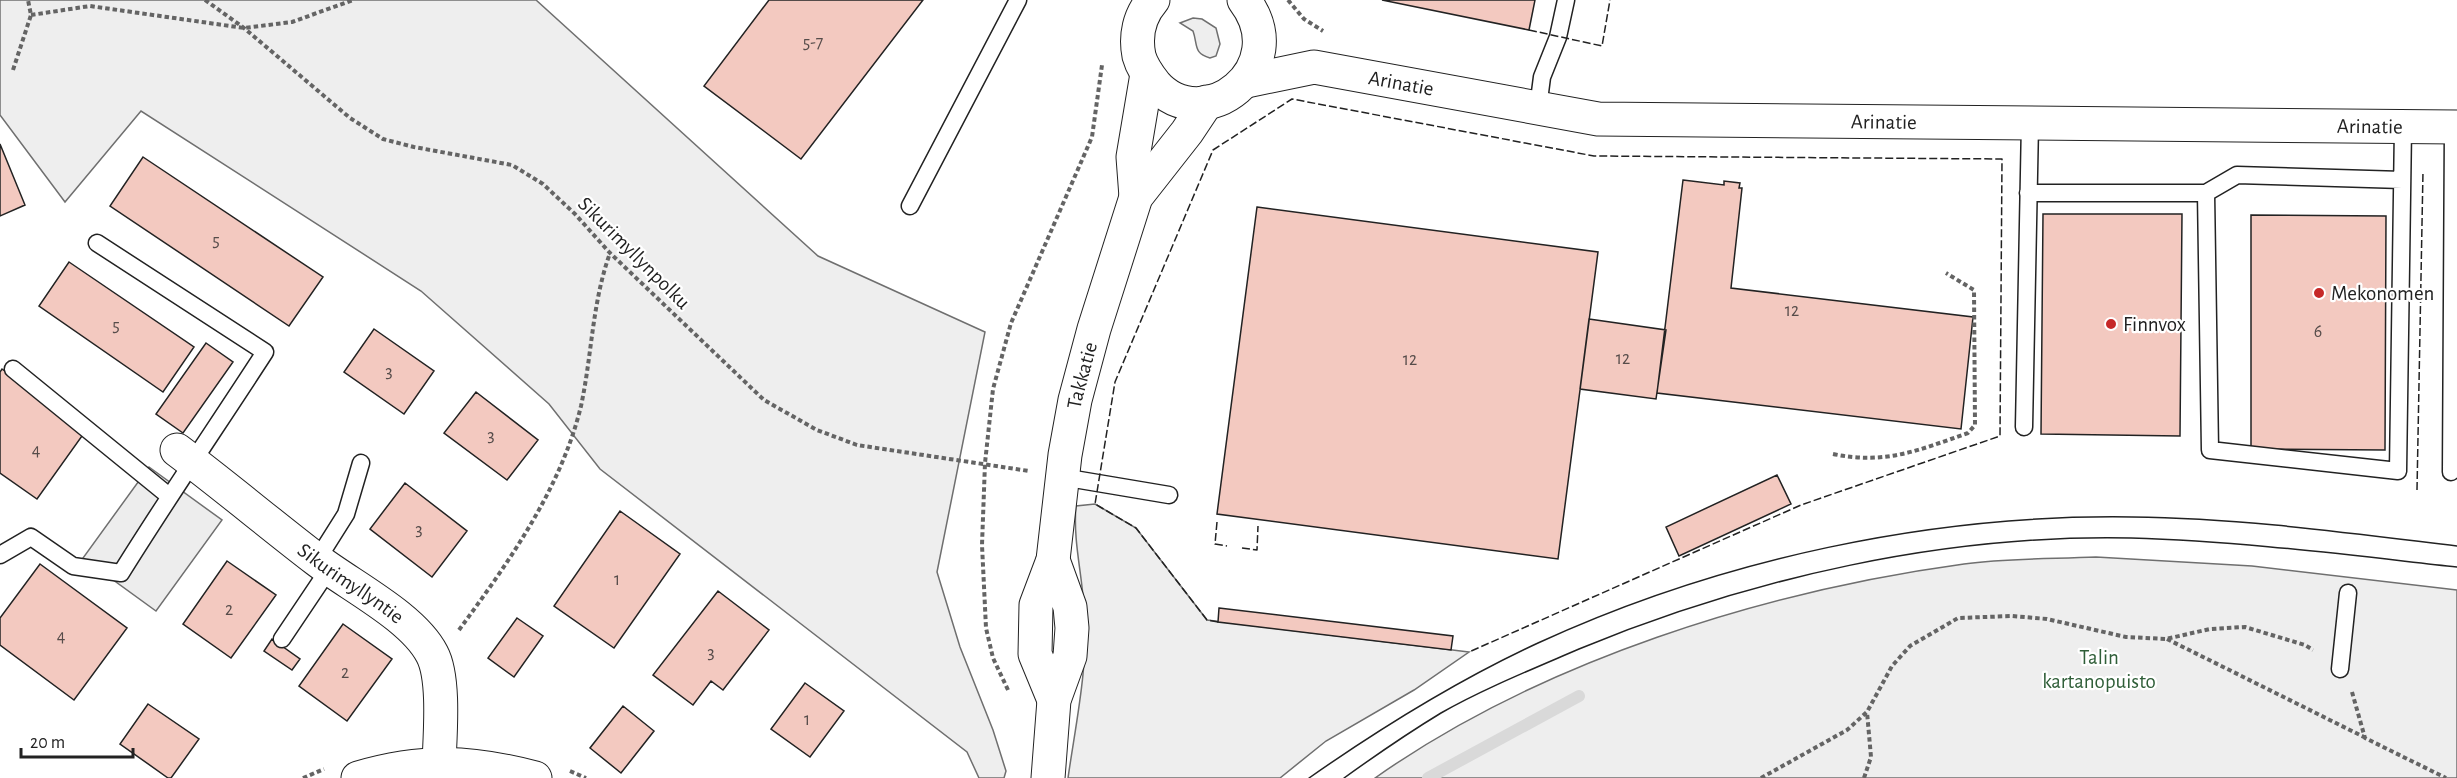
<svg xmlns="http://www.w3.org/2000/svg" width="2457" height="778" viewBox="0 0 2457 778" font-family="'Alegreya Sans',sans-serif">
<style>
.green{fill:#eee;stroke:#6f6f6f;stroke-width:1.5}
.parking{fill:#ededed;stroke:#6f6f6f;stroke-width:1.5}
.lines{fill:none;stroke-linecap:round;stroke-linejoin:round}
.stream{stroke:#d9d9d9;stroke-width:12}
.building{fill:#f3c9c0;stroke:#222;stroke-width:1.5}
.service-casing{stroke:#222;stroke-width:19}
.minor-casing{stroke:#222;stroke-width:35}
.path{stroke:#646464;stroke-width:4;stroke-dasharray:4.5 3;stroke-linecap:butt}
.service{stroke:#fff;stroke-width:16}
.minor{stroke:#fff;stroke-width:33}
.tram{stroke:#222;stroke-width:1.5}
.fence{stroke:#222;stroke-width:1.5;stroke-dasharray:8 3;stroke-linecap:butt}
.poi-dot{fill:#c62828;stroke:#fff;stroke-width:2}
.labels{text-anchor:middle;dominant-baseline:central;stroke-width:4.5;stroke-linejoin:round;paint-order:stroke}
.number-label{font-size:18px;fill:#564c4a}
.street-label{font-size:21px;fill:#222;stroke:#fff}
.poi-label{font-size:21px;fill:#222;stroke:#fff;text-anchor:start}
.park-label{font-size:21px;fill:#2f5e38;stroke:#fff}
</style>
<rect width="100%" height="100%" fill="#fff"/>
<path class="green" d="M0,0H536L818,256L985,332L937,572L960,647L993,730L1006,771L1004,778H979L967,752L600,469L549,404L421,291L141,111L65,202L0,115Z
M1193,18L1202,19L1216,28L1220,44L1216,56L1210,58C1193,53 1198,45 1193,31L1180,23Z
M1095,504L1136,528L1207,620L1469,652L1414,690L1326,741L1280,778H1068C1076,722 1089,664 1084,608C1082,573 1073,541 1076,506Z
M2096,557L2252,566L2457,590V778H1375C1541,661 1765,591 1964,564C2007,558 2052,559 2096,557Z"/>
<path class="parking" d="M149,467L222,520L156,611L83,558Z"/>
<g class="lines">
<path class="stream" d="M1428,778L1579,696"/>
</g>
<path class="building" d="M769,0H923L801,159L704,86Z
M1382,0H1535L1529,30Z
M0,144L25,205L0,216Z
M143,157L323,277L289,326L110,206Z
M1683,180L1724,185V181L1740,183L1739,188H1742L1731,288L1973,317L1961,429L1657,393Z
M1257,207L1598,252L1558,559L1217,514Z
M2043,214H2182L2180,436L2041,434Z
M2251,215L2386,216L2385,450L2251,449Z
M69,262L194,347L163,392L39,306Z
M1589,319L1666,330L1656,399L1580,389Z
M374,329L434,371L404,414L344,372Z
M206,343L233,362L183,433L156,414Z
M2,369L87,429L37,499L0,473V372Z
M476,392L538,440L507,480L444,433Z
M1777,475L1791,504L1679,556L1666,527Z
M405,483L467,531L432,577L370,529Z
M620,511L680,554L614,648L554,606Z
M227,561L276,595L231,658L183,624Z
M40,564L127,628L74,700L0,645V618Z
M718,591L769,630L723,690L711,681L693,705L653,675Z
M1219,608L1453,636L1451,650L1218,622Z
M517,618L543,636L514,677L488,658Z
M343,624L392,659L347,721L299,686Z
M272,639L300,659L292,670L264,651Z
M805,683L844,711L810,757L771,729Z
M148,704L199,739L171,778H168L120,744Z
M623,706L654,731L621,773L590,748Z"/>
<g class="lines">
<g class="service-casing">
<path id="service" d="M1538,108L1542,77L1558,37L1566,0
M2028,193H2206L2237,175L2402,180
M2206,193L2210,450L2398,471L2403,127
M910,206L1018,0
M13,369L169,496
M2024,427L2030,123
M2451,472L2453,127
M1062,477L1169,495
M0,555L31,537L73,566L121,573C167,499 217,426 265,352L97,243
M317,560L346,514L361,463
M282,639L329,569
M2340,669L2348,593"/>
</g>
<g class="minor-casing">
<g id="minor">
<path d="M1153,0C1139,16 1135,36 1139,56C1142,67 1148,75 1155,84C1203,139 1296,68 1244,0"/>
<path id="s1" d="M1246,81L1314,67L1598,119L2457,127"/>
<path d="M1136,197L1133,157L1147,74"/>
<path id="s2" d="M177,450C225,486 270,524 317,560C351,586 413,617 432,654C445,678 440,735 439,763"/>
<path id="s3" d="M1054,700L1035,654L1036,605L1053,560L1065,455L1075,400L1094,329L1136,197L1187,132L1207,102"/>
<path d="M358,778C423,759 470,761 535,778"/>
<path d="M1048,778L1054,700L1070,656L1072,628L1070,607L1053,560"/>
</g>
</g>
<path class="path" d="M205,0L244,28L350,118L383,139L414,147L512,165L543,184L575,214L610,253L764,400L817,430L857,445L1029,471
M1288,0L1304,19L1323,31
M31,15L90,6L244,28L292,22L353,0
M13,70L31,15L28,0
M1833,454C1886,465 1919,450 1968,433L1975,425L1974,290L1946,273
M459,630C508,563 561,489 581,406C592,355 592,303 610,253
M2167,639L2364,737
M1008,690L993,658L986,628L982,545L985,463L993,389L1011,323L1092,137L1102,65
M2352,692L2365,738L2446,778
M570,771L586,778
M303,778L324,769
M1761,778L1847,730L1867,712L1892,666L1910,646L1958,618L2012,616L2047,619L2126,637L2166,639L2210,629L2245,627L2305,645L2313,650
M1864,778L1871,757L1867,712"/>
<use href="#service" class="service"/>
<use href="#minor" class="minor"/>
<path class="tram" d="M1309,778C1382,727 1458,680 1538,643C1721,559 1931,514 2132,517C2240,518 2349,533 2457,546
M1344,778C1376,755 1408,733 1441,713C1483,689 1535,668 1579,649C1751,578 1944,534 2131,538C2240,541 2348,555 2457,567"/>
<path class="fence" d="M1529,30L1602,46L1610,0
M2417,490L2423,171
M1217,522L1215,544L1227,546
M1242,548L1257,550L1258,526
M1218,622L1207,620L1136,528L1095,504L1115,382L1213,150L1292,99L1594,156L2002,159L2000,436L1801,505L1469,652"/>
</g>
<g class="poi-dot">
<circle cx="2319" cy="293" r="6"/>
<circle cx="2111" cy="324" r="6"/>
</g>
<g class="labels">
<g class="number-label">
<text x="813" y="43">5-7</text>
<text x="216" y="241">5</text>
<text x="1792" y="311">12</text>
<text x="116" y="326">5</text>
<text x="2318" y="332">6</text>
<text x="1623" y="359">12</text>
<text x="1410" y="360">12</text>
<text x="389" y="372">3</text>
<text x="491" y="436">3</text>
<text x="36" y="451">4</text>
<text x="419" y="530">3</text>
<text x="617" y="580">1</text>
<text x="229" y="610">2</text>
<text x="61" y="637">4</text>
<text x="711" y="653">3</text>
<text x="345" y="673">2</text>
<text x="807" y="720">1</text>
</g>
<g class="street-label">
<text stroke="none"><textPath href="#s1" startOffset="158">Arinatie</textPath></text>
<text stroke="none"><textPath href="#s1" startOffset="644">Arinatie</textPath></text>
<text stroke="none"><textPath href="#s1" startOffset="1130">Arinatie</textPath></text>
<text transform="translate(634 253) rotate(45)">Sikurimyllynpolku</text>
<text stroke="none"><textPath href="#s3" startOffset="334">Takkatie</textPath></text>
<text stroke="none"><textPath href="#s2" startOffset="219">Sikurimyllyntie</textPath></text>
</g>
<g class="poi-label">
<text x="2331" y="293">Mekonomen</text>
<text x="2123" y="324">Finnvox</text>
</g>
<g class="park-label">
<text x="2099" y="657">Talin<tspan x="2099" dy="24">kartanopuisto</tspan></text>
</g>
</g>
<path d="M21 748v9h112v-9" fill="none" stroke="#222222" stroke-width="3"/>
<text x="30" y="748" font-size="18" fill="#222222" stroke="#ffffff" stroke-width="4.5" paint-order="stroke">20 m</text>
</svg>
